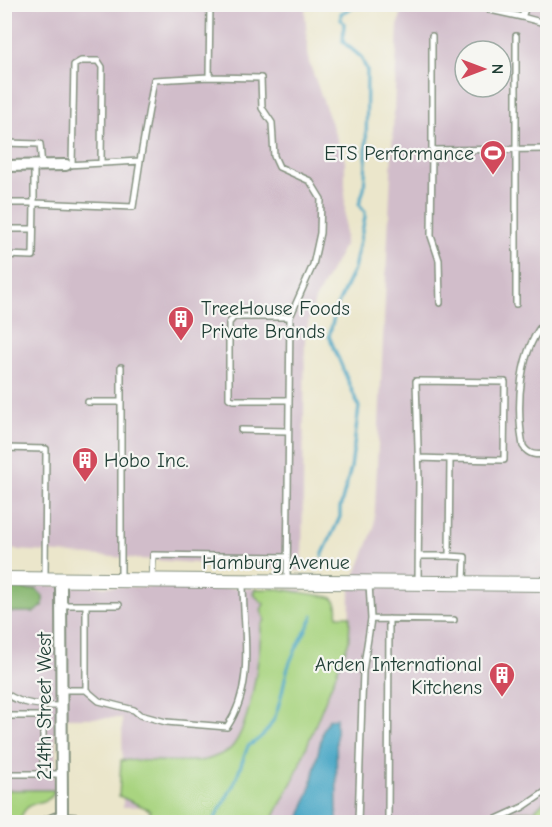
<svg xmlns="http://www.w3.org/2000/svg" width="552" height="827" viewBox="0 0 552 827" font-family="'Comic Neue',sans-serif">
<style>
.industrial{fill:#d1bdca;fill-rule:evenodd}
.green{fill:#a9d480;stroke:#64885a;stroke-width:1.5}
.forest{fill:#86b66e;stroke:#527a51;stroke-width:1.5}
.water{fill:#46a6c5;stroke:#32727c;stroke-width:1.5}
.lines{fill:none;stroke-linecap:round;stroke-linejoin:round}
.stream{stroke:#46a6c5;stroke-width:3}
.service-casing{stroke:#859280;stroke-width:8}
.minor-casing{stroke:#859280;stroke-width:14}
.tertiary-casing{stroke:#859280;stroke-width:16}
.service{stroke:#fff;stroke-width:5}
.minor{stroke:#fff;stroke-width:10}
.tertiary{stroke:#fff;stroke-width:14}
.labels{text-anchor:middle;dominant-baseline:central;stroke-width:4.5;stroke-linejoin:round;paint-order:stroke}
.poi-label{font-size:20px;fill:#1f3d34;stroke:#f6f6f2;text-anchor:end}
.street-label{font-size:20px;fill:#1f3d34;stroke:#f6f6f2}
</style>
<rect width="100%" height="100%" fill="#f6f6f2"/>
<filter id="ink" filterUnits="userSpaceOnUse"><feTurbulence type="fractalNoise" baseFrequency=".0167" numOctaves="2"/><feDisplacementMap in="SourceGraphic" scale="12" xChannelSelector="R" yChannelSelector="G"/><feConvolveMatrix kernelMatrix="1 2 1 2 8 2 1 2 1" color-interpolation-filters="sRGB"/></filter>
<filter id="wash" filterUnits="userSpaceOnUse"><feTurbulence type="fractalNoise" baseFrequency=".008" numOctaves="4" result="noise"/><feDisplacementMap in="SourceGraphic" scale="24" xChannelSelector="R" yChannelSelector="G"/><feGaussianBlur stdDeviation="1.35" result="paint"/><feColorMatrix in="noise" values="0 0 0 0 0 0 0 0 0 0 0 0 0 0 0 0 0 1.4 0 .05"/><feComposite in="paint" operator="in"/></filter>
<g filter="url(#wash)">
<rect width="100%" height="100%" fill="#ebe6cb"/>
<path class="industrial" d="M4,5H306L305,12L309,62L345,161V244L315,300L305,334L302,571L5,549Z
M403,5H547V801L526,822H271L294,778L349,641L350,589L374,528L398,26ZM465,51H501V87H465Z
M5,585L303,589L213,805L123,807L122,718H56L55,790H5Z"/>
<path class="green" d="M255,589H279L330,597C338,601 338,607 337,616H350L349,641L294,778L271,822H149L150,810L119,796L121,760C136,760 200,764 209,759C215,757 221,754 226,752C250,739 261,649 261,626L265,620L261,610L264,604L253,594Z
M4,790H55C50,809 25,794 20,822H5Z
M547,798V822H527L531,817L504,811H534Z"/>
<path class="forest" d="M16,585L28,590L36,589L43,596V606L34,612H5V587Z"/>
<path class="water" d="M336,718L337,822H298L310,790L323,730L329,719Z"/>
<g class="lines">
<path class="stream" d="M322,556L340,517V508L351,468L359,407L329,336L337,306L354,269L365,217V212L359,204L364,189L366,161L367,71L361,57L343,42L344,23L341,20V13L361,4
M213,822L234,784L248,746C279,730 279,701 287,671C292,652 305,634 313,616"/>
</g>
</g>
<g filter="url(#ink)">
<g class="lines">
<g class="service-casing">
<path id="service" d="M492,4L490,10L522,17
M527,4L522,17L548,24
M432,36V150L548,149
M209,77L261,78L262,108L272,123L274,156L279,167L310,181L321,199L320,233L313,265L290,317L287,580
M4,143L40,144L42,166
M432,150L431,236L439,260L440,303
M67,165L140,161L154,80L209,77L210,4
M72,165L74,65L81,61H98L102,67L101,163
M4,203H34V166
M4,229H33
M4,255L33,256L34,203L133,207L140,161
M516,304V36
M548,318C518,349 516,406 523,446C529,456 537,455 548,454
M121,367V579
M288,400H233L229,398V323L234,317H290
M88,402H121
M241,430L288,431
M4,448L46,449L45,578
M419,458L450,459
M419,556H449
M152,581L153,555L287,557
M418,582L419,480L416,381L505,382L504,460L450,459L449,556L465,557L464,582
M61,605H119
M371,619L454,620
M62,690H86L99,701L134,710L140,715L166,722L227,727C256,684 243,631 243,582
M86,690V605
M4,691C16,705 45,706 62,706
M4,716H43
M4,774H62
M43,774V706
M62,822V816L140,821
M358,822L363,671L371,619L369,583
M388,822L389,619
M490,822L523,807L548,790"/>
</g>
<g class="minor-casing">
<path id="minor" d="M4,166L66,165
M47,822L62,816L61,580"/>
</g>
<g class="tertiary-casing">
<path id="tertiary" d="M4,579L548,584"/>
</g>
<use href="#service" class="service"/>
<use href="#minor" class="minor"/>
<use href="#tertiary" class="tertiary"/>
</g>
</g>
<defs>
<g id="stadium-pin" transform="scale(1.35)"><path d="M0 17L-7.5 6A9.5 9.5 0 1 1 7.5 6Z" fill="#d1495b" stroke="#f6f6f2"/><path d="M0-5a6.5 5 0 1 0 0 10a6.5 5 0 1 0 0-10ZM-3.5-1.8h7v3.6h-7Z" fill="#fff"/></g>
<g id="building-pin" transform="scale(1.35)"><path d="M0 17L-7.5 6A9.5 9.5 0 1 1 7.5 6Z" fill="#d1495b" stroke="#f6f6f2"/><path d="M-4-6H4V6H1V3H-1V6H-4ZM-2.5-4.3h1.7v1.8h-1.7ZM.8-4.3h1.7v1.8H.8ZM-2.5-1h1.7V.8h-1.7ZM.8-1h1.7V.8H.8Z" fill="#fff"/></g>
</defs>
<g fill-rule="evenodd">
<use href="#stadium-pin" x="493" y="153"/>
<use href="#building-pin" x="181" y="319"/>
<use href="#building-pin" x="85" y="460"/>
<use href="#building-pin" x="502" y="675"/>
</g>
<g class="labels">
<g class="poi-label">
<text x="474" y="153">ETS Performance</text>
<text x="201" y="308" text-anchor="start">TreeHouse Foods<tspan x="201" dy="23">Private Brands</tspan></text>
<text x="104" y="460" text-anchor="start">Hobo Inc.</text>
<text x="482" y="664">Arden International<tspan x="482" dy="23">Kitchens</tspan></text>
</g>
<g class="street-label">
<text x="276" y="562">Hamburg Avenue</text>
<text transform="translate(44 706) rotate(-90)">214th Street West</text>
</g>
</g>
<rect width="552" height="827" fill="none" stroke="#f6f6f2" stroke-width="24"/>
<g transform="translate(483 69) rotate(90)"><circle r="28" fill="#f6f6f2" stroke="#a0aca6" stroke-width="1.5"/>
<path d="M0-4.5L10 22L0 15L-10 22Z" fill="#d1495b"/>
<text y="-9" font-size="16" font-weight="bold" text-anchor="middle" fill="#1f3d34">N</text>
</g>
</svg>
